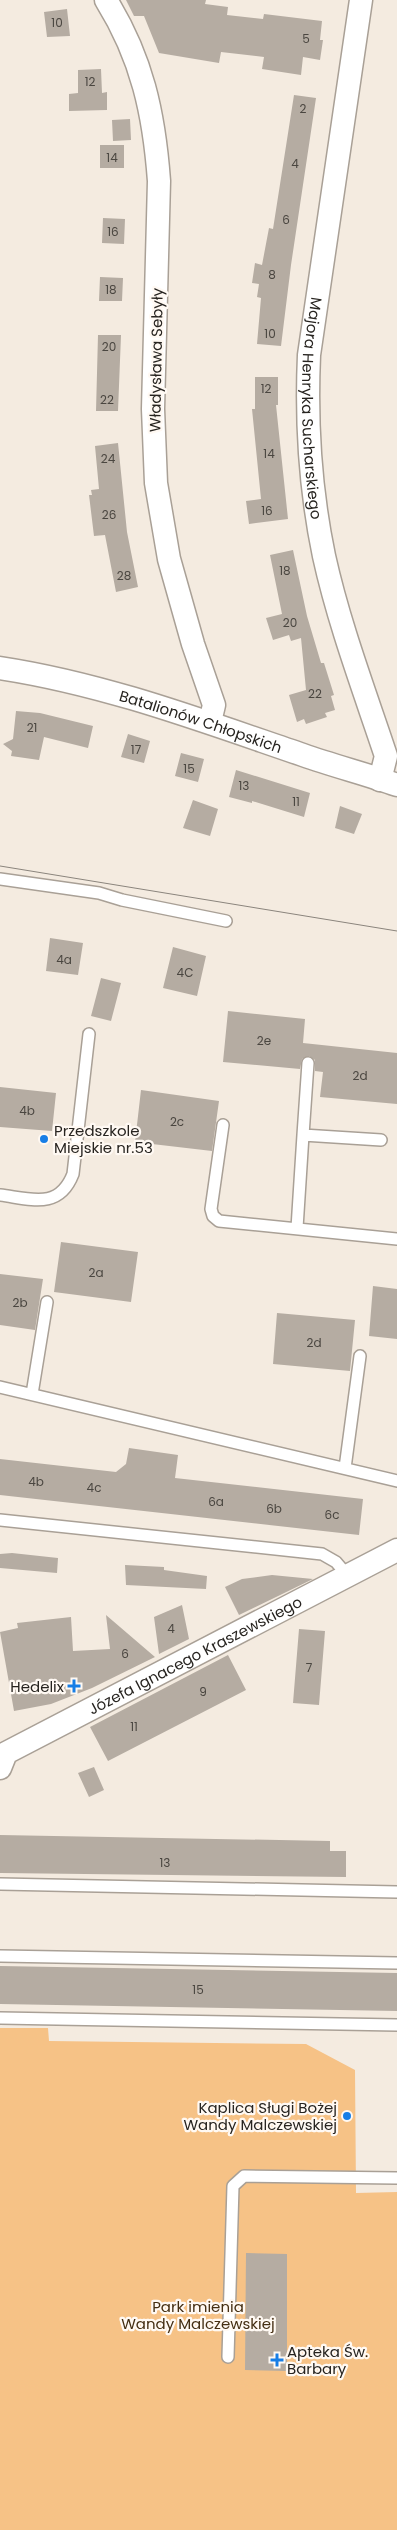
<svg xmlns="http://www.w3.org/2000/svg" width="397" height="2530" viewBox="0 0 397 2530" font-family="Poppins,sans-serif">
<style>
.green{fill:#f6c286}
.building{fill:#b5aca2}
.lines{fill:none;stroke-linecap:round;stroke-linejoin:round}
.lane-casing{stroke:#a9a096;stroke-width:14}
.street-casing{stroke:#a9a096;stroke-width:25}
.lane{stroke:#fff;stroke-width:11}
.street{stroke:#fff;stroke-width:22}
.tram{stroke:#8b857d;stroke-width:1}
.poi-dot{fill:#177ee6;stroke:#fff9f3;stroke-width:2}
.labels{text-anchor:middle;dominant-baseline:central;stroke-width:4.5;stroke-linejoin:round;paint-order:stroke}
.number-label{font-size:12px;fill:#4a4640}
.street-label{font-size:15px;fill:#272420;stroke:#fff9f3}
.poi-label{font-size:15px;fill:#272420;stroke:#fff9f3;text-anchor:start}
.park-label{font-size:15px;fill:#442e12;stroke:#fff9f3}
</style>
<rect width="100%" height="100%" fill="#f4ebe0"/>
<path class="green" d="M0,2028H48L49,2041L306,2044L355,2070L356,2193L397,2192V2530H0Z"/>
<path class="building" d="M126,0H206L205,4L228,7L227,15L263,19L264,14L322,21L320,40H323L320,60L303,57L301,75L262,69L264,57L221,52L219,63L159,53L144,16H134Z
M67,9L70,36L47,37L44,12Z
M101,69L102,93L107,92V110L69,111V94L78,93V70Z
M294,95L316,98L291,265L281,346L257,344L261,298L257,297L259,284L252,283L255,263L262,265L269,228L273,229Z
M130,119L131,140L113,141L112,120Z
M100,145H124V168H100Z
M103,218L125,219L124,244L102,243Z
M100,277L123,278L122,301H99Z
M98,335H121L118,411H96Z
M255,377H278V405H276L288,519L249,524L246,501L261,499L252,409H255Z
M118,443L127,532L138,587L116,592L105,535L94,536L89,495H92L91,490L99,489L95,446Z
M293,550L307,616L321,663H324L334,695L331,696L335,710L325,713L327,717L306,724L304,719L297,722L289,695L306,690L301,638L291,641L289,635L273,640L266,618L282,614L270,555Z
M16,711L40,713L93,726L88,748L44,737L39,760L11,756L12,751L3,744L13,739Z
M128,734L150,741L144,763L121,757Z
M181,753L204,759L198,782L175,776Z
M236,770L310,793L304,817L252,801V803L229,797Z
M193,800L218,809L210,836L183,828Z
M340,806L362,814L354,834L335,828Z
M50,938L83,943L78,975L46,971Z
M173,947L206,956L197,996L163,988Z
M101,978L121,983L111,1021L91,1016Z
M228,1011L305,1019L303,1043L397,1053V1104L320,1097L323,1072L315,1071V1060L309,1056L302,1059L300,1069L223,1062Z
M0,1087L56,1093L52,1131L0,1127Z
M141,1090L219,1101L212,1151L135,1142Z
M61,1242L138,1252L131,1302L54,1292Z
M0,1274L43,1279L35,1330L0,1325Z
M373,1286L397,1289V1339L369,1336Z
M277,1313L355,1320L350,1371L273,1364Z
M129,1448L178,1455L175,1478L363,1499L359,1535L0,1495V1459L116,1472L126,1464Z
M12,1553L58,1558L57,1573L0,1568V1554Z
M125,1565L164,1567V1570L207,1576L206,1589L126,1585Z
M272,1575L313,1579L239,1615L225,1587L242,1579Z
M182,1605L189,1639L159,1654L154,1617Z
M106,1615L155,1657L92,1688L51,1704L14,1711L0,1632L18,1628L17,1623L71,1617L73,1651L110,1649Z
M299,1629L325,1631L319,1705L293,1703Z
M228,1655L246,1690L108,1761L90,1727Z
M94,1767L104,1790L89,1797L78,1773Z
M0,1835L330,1841V1851H346V1877L0,1873Z
M0,1966L397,1973V2011L0,2004Z
M246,2253L287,2254V2371L245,2370Z"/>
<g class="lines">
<g class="lane-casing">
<path id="lane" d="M0,879L99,893L122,900L226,921
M223,1125L211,1209L213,1216L219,1221L397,1239
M303,1135L308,1063
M0,1195C31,1199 59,1210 73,1174L89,1034
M297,1228L303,1135L381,1140
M0,1387L397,1481
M32,1394L47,1302
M345,1468L360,1356
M0,1520L322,1554L336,1562L347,1575
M0,1884L397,1892
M0,1956L397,1963
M0,2018L397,2025
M228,2357L233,2186L244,2176L397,2178"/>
</g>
<g class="street-casing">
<g id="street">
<path d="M106,0C142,58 154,113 159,181L153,409L156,483L169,559L193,644L214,705L210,722"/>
<path id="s1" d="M361,0L309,355C306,422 310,489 324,556C339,624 364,690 386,756L380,780"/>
<path id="s2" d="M0,668C105,684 203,721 303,755C334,766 366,774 397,785"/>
<path id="s3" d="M0,1768L6,1753L397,1550"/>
</g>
</g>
<use href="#lane" class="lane"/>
<use href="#street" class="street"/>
<path class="tram" d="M0,866L397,931"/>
</g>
<g class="poi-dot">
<circle cx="44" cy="1139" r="5"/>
<path d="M71.5 1678.5h5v5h5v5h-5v5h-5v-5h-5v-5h5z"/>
<circle cx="347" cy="2116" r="5"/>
<path d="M274.5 2352.5h5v5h5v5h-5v5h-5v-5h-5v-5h5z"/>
</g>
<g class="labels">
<g class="number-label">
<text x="57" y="22">10</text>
<text x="306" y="38">5</text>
<text x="90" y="81">12</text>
<text x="303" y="108">2</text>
<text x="112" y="157">14</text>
<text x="295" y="163">4</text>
<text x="286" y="219">6</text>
<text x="113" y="231">16</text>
<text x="272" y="274">8</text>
<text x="111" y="289">18</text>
<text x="270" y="333">10</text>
<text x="109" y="346">20</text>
<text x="266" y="388">12</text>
<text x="107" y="399">22</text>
<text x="269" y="453">14</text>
<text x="108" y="458">24</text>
<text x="267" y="510">16</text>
<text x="109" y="514">26</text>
<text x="285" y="570">18</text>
<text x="124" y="575">28</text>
<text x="290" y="622">20</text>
<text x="315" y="693">22</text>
<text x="32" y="727">21</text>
<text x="136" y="749">17</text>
<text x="189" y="768">15</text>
<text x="244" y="785">13</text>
<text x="296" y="801">11</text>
<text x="64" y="959">4a</text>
<text x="185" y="972">4C</text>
<text x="264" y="1040">2e</text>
<text x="360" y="1075">2d</text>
<text x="27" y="1110">4b</text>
<text x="177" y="1121">2c</text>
<text x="96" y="1272">2a</text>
<text x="20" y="1302">2b</text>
<text x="314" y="1342">2d</text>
<text x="36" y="1481">4b</text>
<text x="94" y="1487">4c</text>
<text x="216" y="1501">6a</text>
<text x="274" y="1508">6b</text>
<text x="332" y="1514">6c</text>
<text x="171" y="1628">4</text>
<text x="125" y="1653">6</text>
<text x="309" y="1667">7</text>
<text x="203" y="1691">9</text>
<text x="134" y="1726">11</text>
<text x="165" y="1862">13</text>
<text x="198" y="1989">15</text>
</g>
<g class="street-label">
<text transform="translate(156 360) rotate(-89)">Władysława Sebyły</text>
<text stroke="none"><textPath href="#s1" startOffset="412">Majora Henryka Sucharskiego</textPath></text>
<text stroke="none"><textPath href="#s2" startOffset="208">Batalionów Chłopskich</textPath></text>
<text stroke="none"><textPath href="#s3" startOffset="229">Józefa Ignacego Kraszewskiego</textPath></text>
</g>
<g class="poi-label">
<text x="54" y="1130">Przedszkole<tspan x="54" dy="17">Miejskie nr.53</tspan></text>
<text x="64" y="1686" text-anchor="end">Hedelix</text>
<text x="337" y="2107" text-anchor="end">Kaplica Sługi Bożej<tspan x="337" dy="17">Wandy Malczewskiej</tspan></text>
<text x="287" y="2351">Apteka Św.<tspan x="287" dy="17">Barbary</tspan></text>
</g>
<g class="park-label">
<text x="198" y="2306">Park imienia<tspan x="198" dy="17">Wandy Malczewskiej</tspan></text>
</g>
</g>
</svg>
